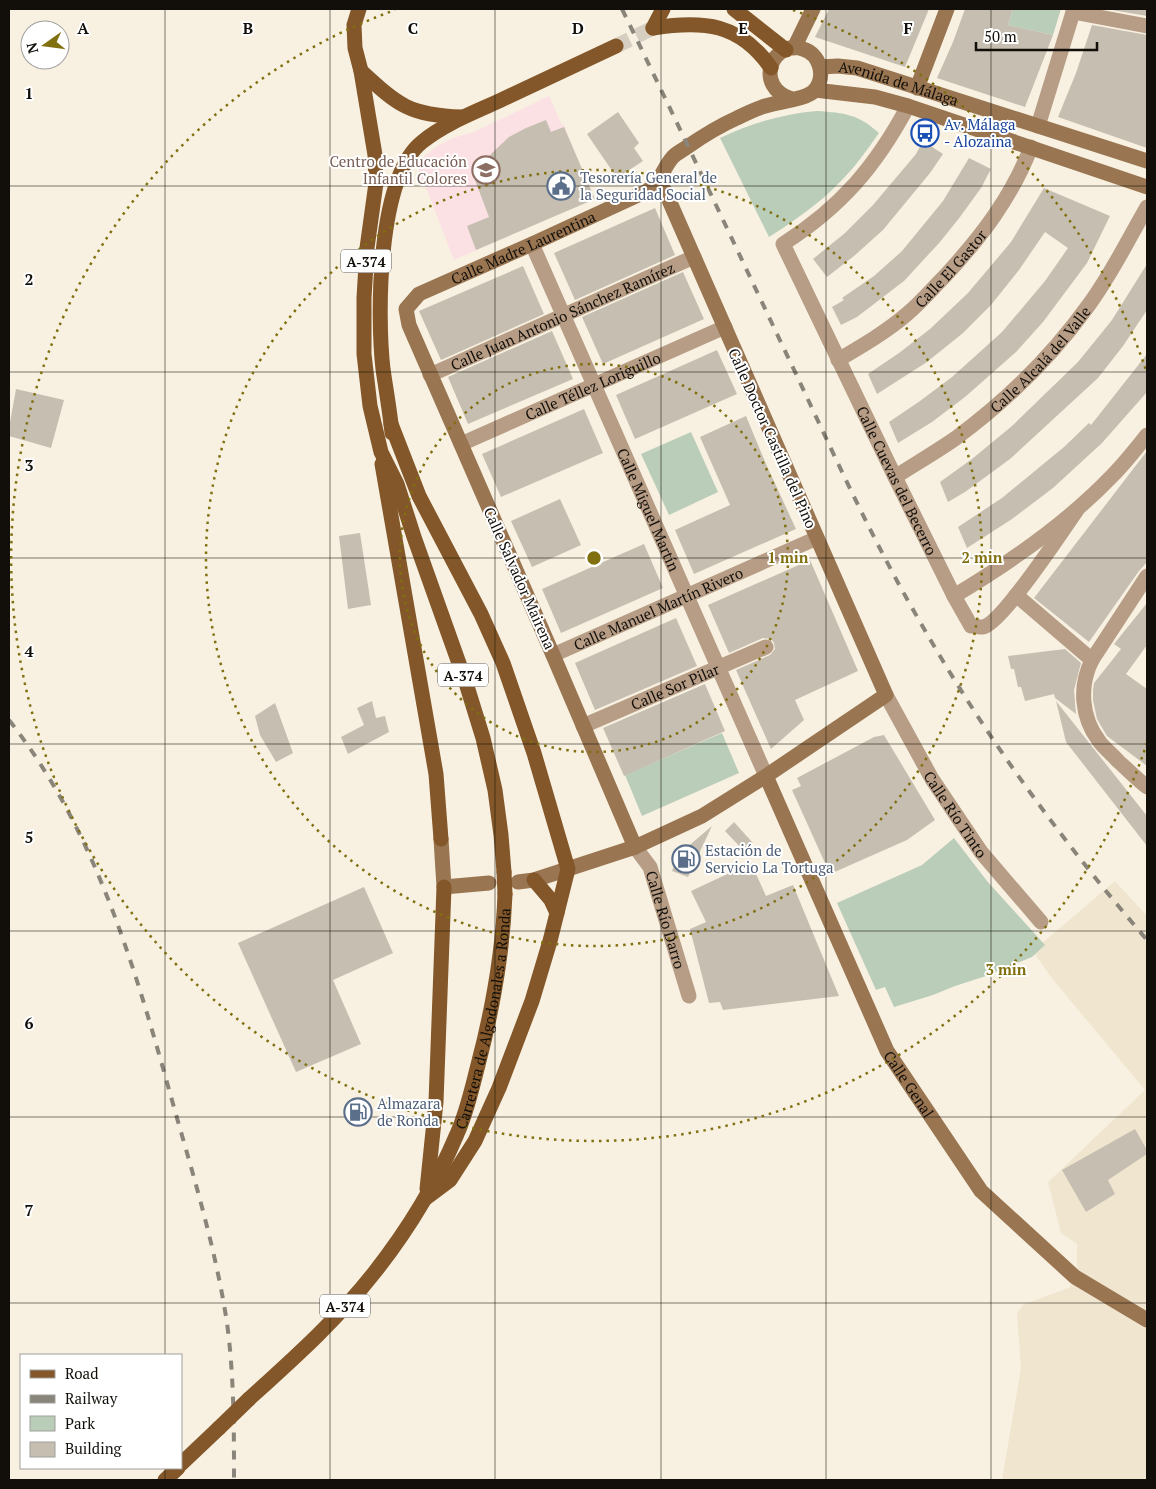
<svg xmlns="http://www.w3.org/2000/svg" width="1156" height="1489" viewBox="0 0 1156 1489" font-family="'PT Serif',serif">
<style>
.built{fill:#f0e5cf}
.education{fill:#fbe0e4}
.green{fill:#b9cdb9}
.building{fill:#c6beb0}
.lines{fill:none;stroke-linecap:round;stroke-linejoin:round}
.primary-tunnel{stroke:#d6cfc1;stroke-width:15;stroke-dasharray:15 8;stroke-linecap:butt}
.street{stroke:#b79d86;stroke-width:15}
.secondary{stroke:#997551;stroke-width:15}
.primary{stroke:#835729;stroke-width:15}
.rail{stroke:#8a857a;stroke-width:4;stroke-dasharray:9 9;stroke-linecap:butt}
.primary-bridge{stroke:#835729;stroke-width:15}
.grid{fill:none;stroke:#120f0a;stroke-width:1;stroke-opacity:0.55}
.ring{fill:none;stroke:#81700f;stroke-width:2.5;stroke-dasharray:2.5 5}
.labels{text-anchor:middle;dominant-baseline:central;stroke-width:4;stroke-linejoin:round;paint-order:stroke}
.shield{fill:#fff;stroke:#595754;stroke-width:1}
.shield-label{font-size:14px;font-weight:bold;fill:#120f0a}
.street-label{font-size:15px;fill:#120f0a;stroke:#fff}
.transit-label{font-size:15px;fill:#164399;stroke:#fff;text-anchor:start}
.education-label{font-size:15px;fill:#785e54;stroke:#fff;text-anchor:end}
.service-label{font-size:15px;fill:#4e5e75;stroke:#fff;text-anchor:start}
.grid-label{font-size:16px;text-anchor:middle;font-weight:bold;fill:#120f0a;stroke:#fff;stroke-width:4;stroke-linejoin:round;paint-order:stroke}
.centre{fill:#81700f;stroke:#fff;stroke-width:2.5}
.ring-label{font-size:15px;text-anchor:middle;font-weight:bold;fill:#81700f;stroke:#fff;stroke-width:4;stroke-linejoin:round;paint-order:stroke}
</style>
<rect width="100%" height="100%" fill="#f8f1e1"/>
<path class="built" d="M1115,881L1147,916V1480H1002L1021,1368L1017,1313L1024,1304L1069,1288L1077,1277V1244L1061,1233L1048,1182L1145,1090L1054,981L1034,953L1028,955Z"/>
<path class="education" d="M549,96L562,125H564L578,160L546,220L454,260L423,180L419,181V161L437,146L453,138L474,132Z"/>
<path class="green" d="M1013,9H1061L1053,35L1008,25Z
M817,111C845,113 858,114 879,133C867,150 855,167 840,182C819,204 794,221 769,237L720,138C752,123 782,114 817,111Z
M691,432L718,492L669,515L641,454Z
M722,733L739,773L642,816L625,775Z
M954,838L987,881L1045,945L1032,957L986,976L955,986L933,995L894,1007L885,987L876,990L837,903L922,865Z"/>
<path class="building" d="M829,9H929L905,67L815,37Z
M965,9H1013L1008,25L1053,35L1025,107L937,78L953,42Z
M1106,9H1147V16Z
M1092,25L1147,35V148L1058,117L1076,73Z
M618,112L639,143L634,148L643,161L617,178L587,134Z
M546,120L551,132L564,127L595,199L476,250L467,226L489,217L475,180L482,166L492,153L509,137L526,128Z
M923,141L943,154L930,173L883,230L854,256L827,277L813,259L845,233L873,205L916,154Z
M969,158L991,169L981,188L960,217L940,242L904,281L857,317L841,325L832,307L844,300L842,298L874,276L902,251L943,201Z
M1044,188L1110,216L1087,263L1043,322L1016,352L965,397L932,422L898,443L889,422L920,401L952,377L1002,332L1045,281L1068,248L1045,232L1019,270L991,305L963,333L927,362L877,394L868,374L899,353L930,329L968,293L1011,242Z
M655,208L675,255L575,300L554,253Z
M1147,264V310L1123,346L1098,378L1010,459L965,492L948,502L940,482L972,459L1012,426L1078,362L1112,320Z
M523,266L544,314L441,360L419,311Z
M683,272L704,319L603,364L582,317Z
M552,331L573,379L468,424L448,377Z
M717,350L737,394L635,439L616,395Z
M1147,354V392L1102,443L1053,488L1012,519L967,548L958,527L1002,498L1064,447L1089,423L1091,425Z
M16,389L64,400L51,448L9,436V428Z
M584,409L603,453L501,497L482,454Z
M746,416L766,464L796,529L694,574L675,530L730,505L700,437Z
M1147,451V562L1139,571L1089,642L1034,598Z
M560,499L581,545L532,567L511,521Z
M360,533L371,605L348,609L339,536Z
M644,544L663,588L561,633L542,589Z
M810,560L858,671L795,700L804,720L771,749L736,670L770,655L775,649L774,643L771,639L763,638L729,653L708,605Z
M1147,603V645L1126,674L1147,689V766L1107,736L1097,719L1093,700V691L1094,683L1121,649L1114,644Z
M676,618L697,666L595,710L575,663Z
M1065,649L1081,663L1074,690L1076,714L1055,698L1054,694L1025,701L1021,687H1018L1014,669H1011L1008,656Z
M705,684L725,731L624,776L603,728Z
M372,701L376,718L385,716L389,732L348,754L341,737L364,725L357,708Z
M1056,701L1147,816V846L1066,742Z
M275,703L293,753L276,762L260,735L255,716Z
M884,735L935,820L907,840L830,874L792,790L801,786L797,778L874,737Z
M734,822L753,843L744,851L725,831Z
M712,826L688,877L672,871L678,855Z
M751,863L766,896L793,885L839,996L723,1010L720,1002L709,1003L690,929L706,922L691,891Z
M364,887L393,953L333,980L361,1044L296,1072L238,943Z
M1135,1129L1147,1150V1154L1108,1180L1115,1194L1086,1212L1062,1170Z"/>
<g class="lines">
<path class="primary-tunnel" d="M616,46L653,28"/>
<g class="street">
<path d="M1073,12L1147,26"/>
<path id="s1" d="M908,106C876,166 841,207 783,244L895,477L954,596L971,626C974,626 979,627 983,627C1002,623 1063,530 1077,510"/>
<path d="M1038,126L1074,9"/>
<path id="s2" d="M532,244L766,776"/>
<path id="s3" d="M838,360C862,346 886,332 907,314C921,302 933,288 945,276C981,237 1012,197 1031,147"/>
<path id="s4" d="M430,375L694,257"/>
<path id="s5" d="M461,444L725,327"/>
<path id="s6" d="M895,477C915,464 936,452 956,438C1006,401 1052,356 1088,306C1111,275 1128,240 1147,207"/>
<path d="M1147,576L1092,660C1079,686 1081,717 1099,741C1104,748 1112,754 1118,761C1128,770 1137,779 1147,787"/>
<path d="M1016,595L1092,660"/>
<path d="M954,596C1011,562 1066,524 1112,476C1125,463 1136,449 1147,435"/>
<path id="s7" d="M553,655L817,538"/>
<path id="s8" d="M886,695L932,779L981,852L1041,922"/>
<path id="s9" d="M583,726L766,647"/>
<path id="s10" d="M635,847L650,867L689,996"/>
</g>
<g class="secondary">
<path d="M794,48L813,9"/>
<path id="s11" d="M820,67L838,66L857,68L1147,161"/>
<path d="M917,88L947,9"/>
<path d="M815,90L875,97L908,106L1147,187"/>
<path id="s12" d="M766,776L887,1051L981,1191L1075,1277L1147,1320"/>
<path d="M441,839L444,887L489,883"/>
<path id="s13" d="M635,847L553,655L409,325L406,309L419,294L532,244L647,191C661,182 662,170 672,158C676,153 683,150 687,147C703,136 719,126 737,118C745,114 753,110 762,107C775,102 807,100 815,90C826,76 820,54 803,49C772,39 753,87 792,99"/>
<path d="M518,882L534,880L635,847L702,816L766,776L886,695L665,191L655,185"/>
</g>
<g class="primary">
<path d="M359,9L354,25L355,48L361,71L375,155L376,183L367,248L364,298V354L370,406L381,452L397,484L414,537L466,683L483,738L495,790L501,835L504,872"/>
<path d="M734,9L786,50"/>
<path d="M653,28C703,20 740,23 771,68"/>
<path d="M653,28L663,9"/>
<path d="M361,71C399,106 409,115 462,117"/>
<path d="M391,424L419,496L481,614L503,663L534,753L568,869L550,941L532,1001L499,1088L475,1141L450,1180L426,1198"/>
<path d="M392,433C390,412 386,390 383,369C377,316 377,178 422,142C444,124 473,113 499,101C538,83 577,64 616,46"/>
<path d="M382,464L436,774L441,839"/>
<path d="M534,880L551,900L557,913"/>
<path d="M427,1189L436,1102L444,887"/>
<path id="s14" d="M249,1399C292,1360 338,1319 374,1273C408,1230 436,1184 457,1134C467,1112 472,1088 478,1065C493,1008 503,953 505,894"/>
<path d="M181,1464L219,1428"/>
<path d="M165,1480L178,1468"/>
</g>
<path class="rail" d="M622,9C681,130 738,252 796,374C835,457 873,541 919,620C984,735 1062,841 1147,940
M9,720C98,833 137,975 175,1111C195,1181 216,1251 227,1323C234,1375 234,1428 234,1480"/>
<path class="primary-bridge" d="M504,872L505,894
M219,1428L249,1399"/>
</g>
<path class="grid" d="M165,9V1355M330,9V1480M495,9V1480M661,9V1480M826,9V1480M991,9V1480M9,186H1147M9,372H1147M9,558H1147M9,744H1147M9,931H1147M9,1117H1147M9,1303H1147M165,1468V1480"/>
<g class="ring">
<circle cx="594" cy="558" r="194"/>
<circle cx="594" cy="558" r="388"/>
<path d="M1147 743A583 583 0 1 1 395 10M793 10A583 583 0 0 1 1147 373"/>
</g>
<defs>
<g id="bus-ring" transform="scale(1.4375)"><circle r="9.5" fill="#fff" stroke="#1a4fb4" stroke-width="1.5"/><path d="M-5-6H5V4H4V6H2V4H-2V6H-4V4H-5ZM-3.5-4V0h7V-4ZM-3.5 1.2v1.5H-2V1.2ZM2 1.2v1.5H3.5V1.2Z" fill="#1a4fb4"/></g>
<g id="school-ring" transform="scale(1.4375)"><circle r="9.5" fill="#fff" stroke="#8d6e63" stroke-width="1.5"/><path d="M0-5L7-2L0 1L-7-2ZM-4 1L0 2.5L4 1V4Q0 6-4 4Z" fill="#8d6e63"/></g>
<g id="civic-ring" transform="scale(1.4375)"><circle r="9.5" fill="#fff" stroke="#5c6f8a" stroke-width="1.5"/><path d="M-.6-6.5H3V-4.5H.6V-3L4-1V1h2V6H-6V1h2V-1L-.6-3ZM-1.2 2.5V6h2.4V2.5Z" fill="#5c6f8a"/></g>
<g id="fuel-ring" transform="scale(1.4375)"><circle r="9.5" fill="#fff" stroke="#5c6f8a" stroke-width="1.5"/><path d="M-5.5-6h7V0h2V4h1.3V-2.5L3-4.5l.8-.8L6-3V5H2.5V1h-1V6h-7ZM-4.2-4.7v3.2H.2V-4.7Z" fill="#5c6f8a"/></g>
</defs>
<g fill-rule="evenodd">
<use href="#bus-ring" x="925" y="133"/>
<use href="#school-ring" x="486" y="170"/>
<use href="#civic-ring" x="561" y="186"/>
<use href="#fuel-ring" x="686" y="859"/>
<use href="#fuel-ring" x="358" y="1112"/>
</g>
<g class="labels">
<g class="shield">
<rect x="341" y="249.5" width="50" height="23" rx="4"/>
<rect x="438" y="663.5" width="50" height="23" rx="4"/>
<rect x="320" y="1294.5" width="50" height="23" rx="4"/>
</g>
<g class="shield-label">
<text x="366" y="261">A-374</text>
<text x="463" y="675">A-374</text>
<text x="345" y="1306">A-374</text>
</g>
<g class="street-label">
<text stroke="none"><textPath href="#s11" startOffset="81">Avenida de Málaga</textPath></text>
<text stroke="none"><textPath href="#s13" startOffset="719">Calle Madre Laurentina</textPath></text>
<text stroke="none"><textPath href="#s3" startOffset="146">Calle El Gastor</textPath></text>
<text stroke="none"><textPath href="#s4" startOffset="145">Calle Juan Antonio Sánchez Ramírez</textPath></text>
<text stroke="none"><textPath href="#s6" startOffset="188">Calle Alcalá del Valle</textPath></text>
<text stroke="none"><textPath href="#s5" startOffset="144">Calle Téllez Loriguillo</textPath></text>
<text transform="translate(773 438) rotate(66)">Calle Doctor Castilla del Pino</text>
<text stroke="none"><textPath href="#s1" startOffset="451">Calle Cuevas del Becerro</textPath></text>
<text stroke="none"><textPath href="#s2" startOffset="290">Calle Miguel Martín</textPath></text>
<text transform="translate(520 578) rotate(66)">Calle Salvador Mairena</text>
<text stroke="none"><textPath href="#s7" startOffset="115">Calle Manuel Martín Rivero</textPath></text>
<text stroke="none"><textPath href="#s9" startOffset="100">Calle Sor Pilar</textPath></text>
<text stroke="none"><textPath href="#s8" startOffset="138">Calle Río Tinto</textPath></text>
<text stroke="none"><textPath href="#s10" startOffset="80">Calle Río Darro</textPath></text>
<text stroke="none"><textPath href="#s14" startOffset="459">Carretera de Algodonales a Ronda</textPath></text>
<text stroke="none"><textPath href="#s12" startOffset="340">Calle Genal</textPath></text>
</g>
<g class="transit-label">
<text x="944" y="124">Av. Málaga<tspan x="944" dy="17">- Alozaina</tspan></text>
</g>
<g class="education-label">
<text x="467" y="161">Centro de Educación<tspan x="467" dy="17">Infantil Colores</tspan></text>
</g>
<g class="service-label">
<text x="580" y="177">Tesorería General de<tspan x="580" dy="17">la Seguridad Social</tspan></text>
<text x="705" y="850">Estación de<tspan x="705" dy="17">Servicio La Tortuga</tspan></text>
<text x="377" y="1103">Almazara<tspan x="377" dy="17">de Ronda</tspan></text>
</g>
</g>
<g class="grid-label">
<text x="83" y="34">A</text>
<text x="248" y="34">B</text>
<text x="413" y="34">C</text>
<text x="578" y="34">D</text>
<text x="743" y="34">E</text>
<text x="908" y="34">F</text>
<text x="29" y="99">1</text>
<text x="29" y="285">2</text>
<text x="29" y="471">3</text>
<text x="29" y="657">4</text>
<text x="29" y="843">5</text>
<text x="29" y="1029">6</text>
<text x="29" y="1216">7</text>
</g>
<circle cx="594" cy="558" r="8" class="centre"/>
<g class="ring-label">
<text x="788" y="563">1 min</text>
<text x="982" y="563">2 min</text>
<text x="1006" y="975">3 min</text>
</g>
<rect width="1156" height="1489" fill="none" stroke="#120f0a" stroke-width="20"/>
<rect x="20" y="1354" width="162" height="115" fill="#ffffff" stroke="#a09f9d"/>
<rect x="30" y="1370" width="25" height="8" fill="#835729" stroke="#a09f9d"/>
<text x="65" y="1379" font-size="15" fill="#120f0a">Road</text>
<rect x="30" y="1395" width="25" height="8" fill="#8a857a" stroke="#a09f9d"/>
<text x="65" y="1404" font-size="15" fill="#120f0a">Railway</text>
<rect x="30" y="1416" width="25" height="15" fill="#b9cdb9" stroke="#a09f9d"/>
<text x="65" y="1429" font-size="15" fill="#120f0a">Park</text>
<rect x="30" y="1442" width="25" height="15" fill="#c6beb0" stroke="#a09f9d"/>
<text x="65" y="1454" font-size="15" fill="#120f0a">Building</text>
<g transform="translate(45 45) rotate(256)"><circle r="24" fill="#ffffff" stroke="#a09f9d"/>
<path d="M0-4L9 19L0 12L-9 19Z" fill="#81700f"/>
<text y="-8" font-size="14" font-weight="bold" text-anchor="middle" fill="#120f0a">N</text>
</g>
<path d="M976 42v8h121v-8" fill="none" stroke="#120f0a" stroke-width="2.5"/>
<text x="984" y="42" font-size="15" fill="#120f0a" stroke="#ffffff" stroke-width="4" paint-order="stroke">50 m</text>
</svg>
